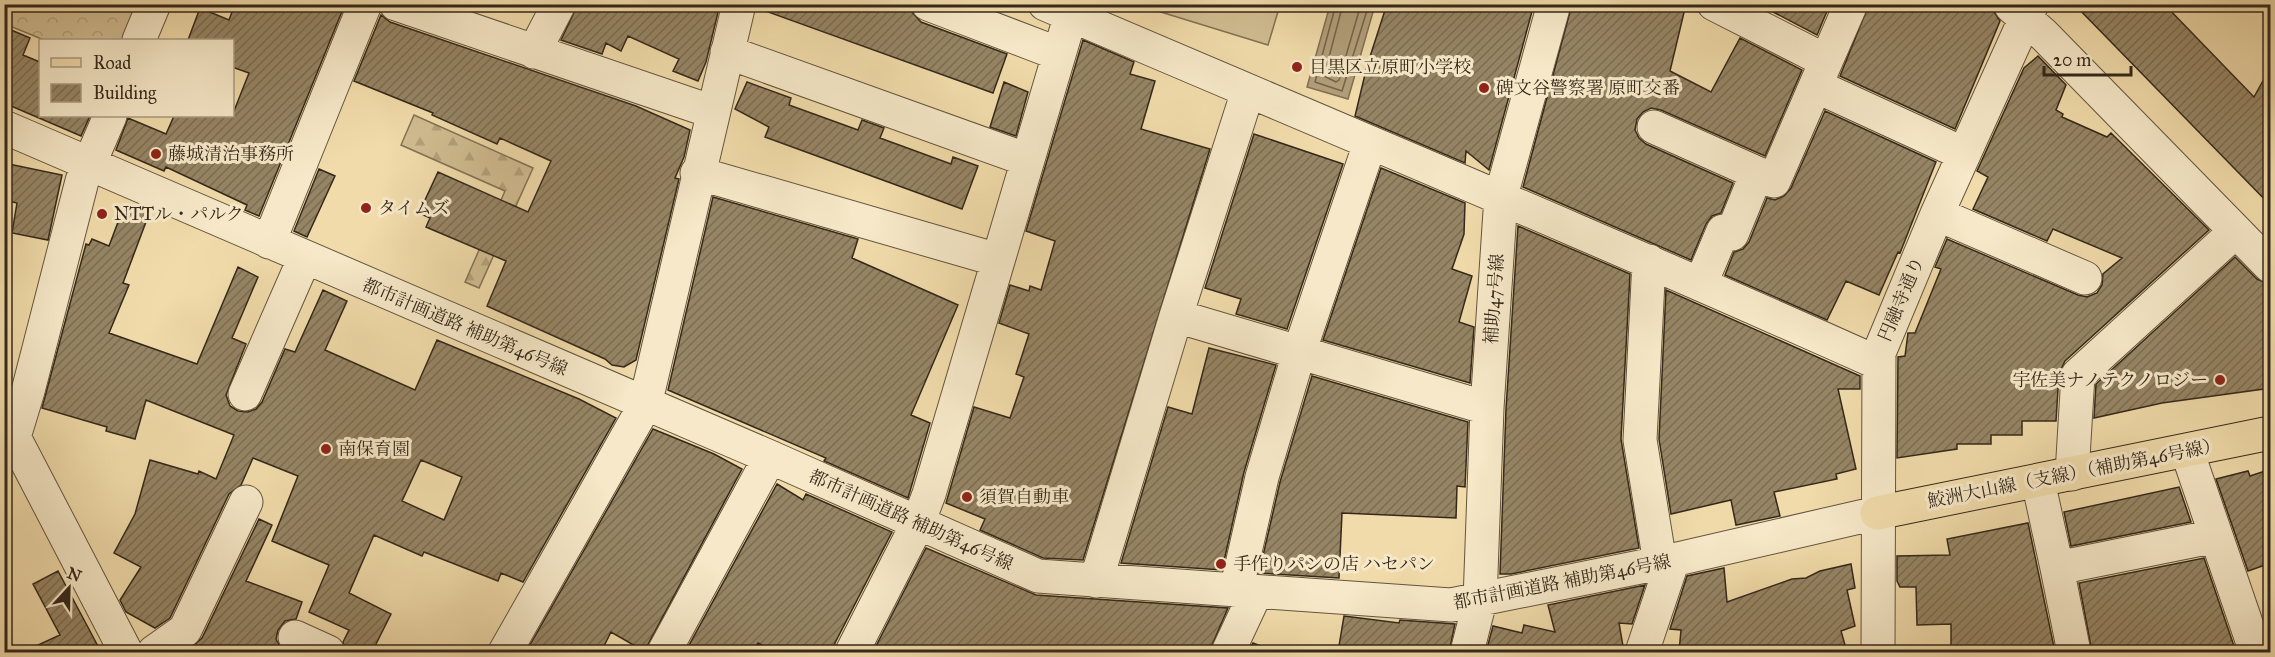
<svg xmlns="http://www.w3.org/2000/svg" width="2275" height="657" viewBox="0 0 2275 657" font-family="'IM FELL Great Primer','Noto Serif JP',serif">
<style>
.grass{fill:#d1bd92;stroke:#827256;stroke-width:1.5}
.forest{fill:url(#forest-firs);stroke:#827256;stroke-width:1.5}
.park{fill:url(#park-crowns);stroke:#827256;stroke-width:1.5}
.water{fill:#b19e79;stroke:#7f6f53;stroke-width:1.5}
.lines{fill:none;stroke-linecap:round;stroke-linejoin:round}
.shore{stroke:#72634a;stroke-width:1.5}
.building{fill:url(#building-hatch);stroke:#34281a;stroke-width:1.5;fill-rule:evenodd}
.minor-casing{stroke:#63553e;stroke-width:35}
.major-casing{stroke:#34281a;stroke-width:35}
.minor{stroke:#f6e8c8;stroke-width:33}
.major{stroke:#f1dbaa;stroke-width:33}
.poi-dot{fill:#8f2418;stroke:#f6e8c8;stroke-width:2}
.labels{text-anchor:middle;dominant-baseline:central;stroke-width:6;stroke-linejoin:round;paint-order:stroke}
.poi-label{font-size:18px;fill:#34281a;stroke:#f6e8c8;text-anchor:start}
.street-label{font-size:18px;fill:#34281a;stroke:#f6e8c8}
</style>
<defs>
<pattern id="forest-firs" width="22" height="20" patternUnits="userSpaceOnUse" patternTransform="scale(1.5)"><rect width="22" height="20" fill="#d1bd92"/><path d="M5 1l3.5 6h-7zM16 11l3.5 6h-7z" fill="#b4a27d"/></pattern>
<pattern id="park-crowns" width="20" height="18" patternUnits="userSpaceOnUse" patternTransform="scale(1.5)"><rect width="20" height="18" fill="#d1bd92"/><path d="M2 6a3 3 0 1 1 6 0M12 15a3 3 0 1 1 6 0" fill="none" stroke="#b4a27d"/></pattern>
<pattern id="building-hatch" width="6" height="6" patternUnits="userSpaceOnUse" patternTransform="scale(1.5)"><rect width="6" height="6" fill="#968565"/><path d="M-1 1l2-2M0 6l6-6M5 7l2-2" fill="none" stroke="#7b6d52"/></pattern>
</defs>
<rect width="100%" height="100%" fill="#f1dbaa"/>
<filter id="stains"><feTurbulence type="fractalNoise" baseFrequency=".00333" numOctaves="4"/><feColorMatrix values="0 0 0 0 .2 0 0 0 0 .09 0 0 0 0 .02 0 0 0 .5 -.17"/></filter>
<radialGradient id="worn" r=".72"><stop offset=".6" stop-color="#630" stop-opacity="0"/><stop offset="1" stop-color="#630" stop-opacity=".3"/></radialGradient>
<path class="grass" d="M1138,5H1280L1268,45Z"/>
<path class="forest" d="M414,115L533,168L479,288L465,282L505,191L401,145Z"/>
<path class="park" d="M135,4L147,10L133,40H44L5,24L4,5Z"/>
<path class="water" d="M1330,5H1375L1348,99L1307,87Z"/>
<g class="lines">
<path class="shore" d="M1336,4L1315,82L1342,91L1369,4
M1343,4L1324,76L1336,82L1339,80L1361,4"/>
</g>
<path class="building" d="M235,4H345L259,216L245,210L247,205L166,167L164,171L116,150L128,118L166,134L174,116H232L249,73L232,67V40H188L200,8L229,20Z
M578,4H720L706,62L698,81L673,71L679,59L628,36L621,51L606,43L602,54L561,40Z
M757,4H895L911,11L921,22L1007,54L993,93L757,8Z
M1387,4H1534L1489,170L1466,151L1465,163L1355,116L1367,66Z
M1572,4H1686L1670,71L1711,92L1740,38L1802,70L1765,156L1661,110L1651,108L1643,112L1637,119L1635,130L1639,138L1646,144L1733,183L1721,213L1712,216L1706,224L1691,260L1523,187Z
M1758,4H1830L1817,35Z
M1869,4H1981L1993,10L2000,21L1955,129L1840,76Z
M2074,4H2164L2254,97L2271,66V206Z
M381,15L390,22L636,106L690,130L684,157L675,178L679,179L636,360L624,367L612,365L605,359L487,306L506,261L426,227L430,218L419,213L438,172L528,212L551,161L500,138L497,144L432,115L433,113L354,81Z
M4,27L30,38L23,55L40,62V116H90L81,136L4,103Z
M1083,40L1134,62L1130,74L1155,81L1141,129L1210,149L1083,560L1043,558L980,530L985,519L946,503L974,407L1010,418L1024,377L1016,374L1029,334L999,323L1010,285L1029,291L1030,286L1041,290L1055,241L1026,231Z
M2038,56L2066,85L2056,110L2063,114L2062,117L2107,137L2111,133L2209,230L2065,361L2059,374L2056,421H2022V435H1991V444H1957V449L1897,458L1898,357L1905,356L1908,333H1915L1941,269L1935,267L1947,239L2078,295L2087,297L2097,293L2102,285L2103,274L2122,258L2053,229L2047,241L1973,209L1988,177L1977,171L2024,68Z
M747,82L791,98L789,105L858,130L862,120L884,128L880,138L951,164L953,157L978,166L962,209L765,137L769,127L735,109Z
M1004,82L1028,92L1016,136L990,127Z
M1825,111L1936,162L1900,253L1898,252L1879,295L1846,281L1827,320L1725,275L1734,252L1743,249L1749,242L1767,198L1775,200L1784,196L1791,188Z
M1254,134L1343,164L1287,329L1236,314L1241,299L1205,288Z
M4,163L62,175L48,240L12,233L17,203L4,200Z
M1381,168L1465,203L1464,234L1452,269L1472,276L1459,322L1474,327L1470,383L1323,340Z
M319,169L335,176L307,237L294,231Z
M713,197L858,239L852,258L958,305L911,415L930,423L908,498L824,461L826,458L668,390Z
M129,206L149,214L123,283L129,285L109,333L197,364L238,267L258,277L232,338L246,344L226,395L230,406L238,411L248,412L256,409L262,402L285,349L295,352L323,290L347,301L325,350L415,390L437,340L579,399L616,418L523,582L501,573L498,581L424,552L422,556L374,535L349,593L391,614L372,652H346L343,642L349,630L309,612L329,565L272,541L298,476L253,458L241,485L229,494L170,618L155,628L126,612L120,600L141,567L114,553L135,514L150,460L198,474L199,471L216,479L234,435L146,400L135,439L106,431L107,427L42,408L86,244L89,245L92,239L109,246L120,217L124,218ZM421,460L462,477L444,520L402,501Z
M1518,226L1630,274L1621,439L1639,548L1511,574H1500L1506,409Z
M2235,257L2257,279L2271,285V388L2162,403L2094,418L2096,384Z
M1666,290L1860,376V389H1838L1856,469L1836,474L1837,479L1774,492L1780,516L1736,525L1731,500L1671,514L1659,439Z
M1209,348L1276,365L1244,472L1222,570L1121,563L1168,407L1192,414Z
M1312,376L1468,422L1465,487L1457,486L1456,518L1342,513L1339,578L1259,573L1280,482Z
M653,429L714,454L742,469L646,648L637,647L611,632L601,652H526Z
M2271,469V563L2248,571L2216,479L2248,471L2250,476Z
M777,484L803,500L806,494L892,532L835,643L833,652H776L758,643L753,652H694L687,649Z
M2179,487L2191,522L2071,546L2064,512Z
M259,519L272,525L246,581L302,602L296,619L285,621L278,630L276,639L283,652H186L202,638Z
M2028,523L2055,652H1951V624L1917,625L1916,587H1900L1897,581V556L1950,555L1947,539Z
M926,548L1036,595L1228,608L1209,652H873Z
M2204,558L2236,652H2186L2185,645L2141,652H2092L2079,583Z
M1851,564L1855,588L1847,590L1855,626L1841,631L1847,652H1679L1681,630L1670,629L1687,576L1724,568L1727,602L1792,579L1806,578L1820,571Z
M58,571L91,633L101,652H23L60,635L33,584Z
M1645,585L1632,624L1619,623L1624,652H1486L1493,626L1522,633L1524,625L1555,632L1548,605Z
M1344,616L1399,623L1400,620L1455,624L1449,652H1338Z
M1253,643L1274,651L1273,652H1248Z"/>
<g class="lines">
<g class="minor-casing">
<path id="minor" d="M396,4L713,112
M928,4L1059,54
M1045,4C1323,123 1602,239 1878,363
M1714,4L1826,61
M2011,6L2044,35L2270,266
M139,40L154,4
M534,52L559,4
M727,52L1028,160
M1816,86L1964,154
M4,127L770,457L1038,576L1451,605L1660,563L1877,513
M1654,127L1757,173L1732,234L1723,231L1701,283
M697,173L998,260
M1757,173L1774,181L1851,4
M1937,214L2085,278
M269,242L365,4
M1649,261L1640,440L1660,563
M1176,316L1487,408
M245,394L305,257
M14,437L126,652
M4,444L14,437L28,391L82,181L110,116
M2187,451L2256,652
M2072,474L2078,375L2236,231
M2038,481L2057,568L2216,536
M2057,568L2074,652
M1096,581L1176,316L1248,91
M1236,591L1262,477L1299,353L1370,143
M295,637L328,652
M154,652L185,630L246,502
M505,652L645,405L739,4
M664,652L770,457
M852,652L918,523L929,494L1074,4
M1228,652L1256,592
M1467,652L1480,601L1487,408L1501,196L1554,4
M1642,652L1673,560
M1878,652L1879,353L1937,214L2032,4"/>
</g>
<g class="major-casing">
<path id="major" d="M1877,513L2270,433"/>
</g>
<use href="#minor" class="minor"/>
<use href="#major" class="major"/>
</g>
<g class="poi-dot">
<circle cx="1297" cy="67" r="6"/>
<circle cx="1484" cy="88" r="6"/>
<circle cx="156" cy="154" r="6"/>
<circle cx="366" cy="208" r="6"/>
<circle cx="102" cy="214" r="6"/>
<circle cx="2220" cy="380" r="6"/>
<circle cx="326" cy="449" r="6"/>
<circle cx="967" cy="497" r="6"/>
<circle cx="1221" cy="564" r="6"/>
</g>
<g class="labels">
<g class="poi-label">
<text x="1309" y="67">目黒区立原町小学校</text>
<text x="1496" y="88">碑文谷警察署 原町交番</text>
<text x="168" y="154">藤城清治事務所</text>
<text x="378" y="208">タイムズ</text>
<text x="114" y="214">NTTル・パルク</text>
<text x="2208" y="380" text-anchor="end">宇佐美ナノテクノロジー</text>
<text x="338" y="449">南保育園</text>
<text x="979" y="497">須賀自動車</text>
<text x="1233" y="564">手作りパンの店 ハセパン</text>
</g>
<g class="street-label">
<text transform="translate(1494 299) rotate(-86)">補助47号線</text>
<text transform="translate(1901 299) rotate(-67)">円融寺通り</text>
<text transform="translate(465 327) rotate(23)">都市計画道路 補助第46号線</text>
<text transform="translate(2074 473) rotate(-11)">鮫洲大山線（支線）（補助第46号線）</text>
<text transform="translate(911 520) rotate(24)">都市計画道路 補助第46号線</text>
<text transform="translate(1562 582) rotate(-11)">都市計画道路 補助第46号線</text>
</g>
</g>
<rect width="2275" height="657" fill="none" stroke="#f1dbaa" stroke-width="24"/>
<rect x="6" y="6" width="2263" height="645" fill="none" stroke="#34281a" stroke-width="3"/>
<rect x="12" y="12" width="2251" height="633" fill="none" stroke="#34281a" stroke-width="1.5"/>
<rect x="39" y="39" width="195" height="78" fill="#f6e8c8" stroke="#a89b82" stroke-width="1.5"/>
<rect x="51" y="58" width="30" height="9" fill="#f1dbaa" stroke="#a89b82" stroke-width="1.5"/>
<text x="93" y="69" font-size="18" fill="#34281a">Road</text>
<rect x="51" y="84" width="30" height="18" fill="url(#building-hatch)" stroke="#a89b82" stroke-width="1.5"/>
<text x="93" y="99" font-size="18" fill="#34281a">Building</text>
<g transform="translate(69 588) rotate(22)" stroke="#f6e8c8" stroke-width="4.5" paint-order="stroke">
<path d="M0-4.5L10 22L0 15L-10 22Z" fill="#34281a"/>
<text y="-9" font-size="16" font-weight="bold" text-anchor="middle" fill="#34281a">N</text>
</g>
<path d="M2044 66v9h87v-9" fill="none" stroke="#34281a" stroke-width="3"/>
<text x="2053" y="66" font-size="18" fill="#34281a" stroke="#f6e8c8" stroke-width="4.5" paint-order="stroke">20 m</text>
<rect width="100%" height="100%" filter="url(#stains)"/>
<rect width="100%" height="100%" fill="url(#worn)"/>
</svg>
